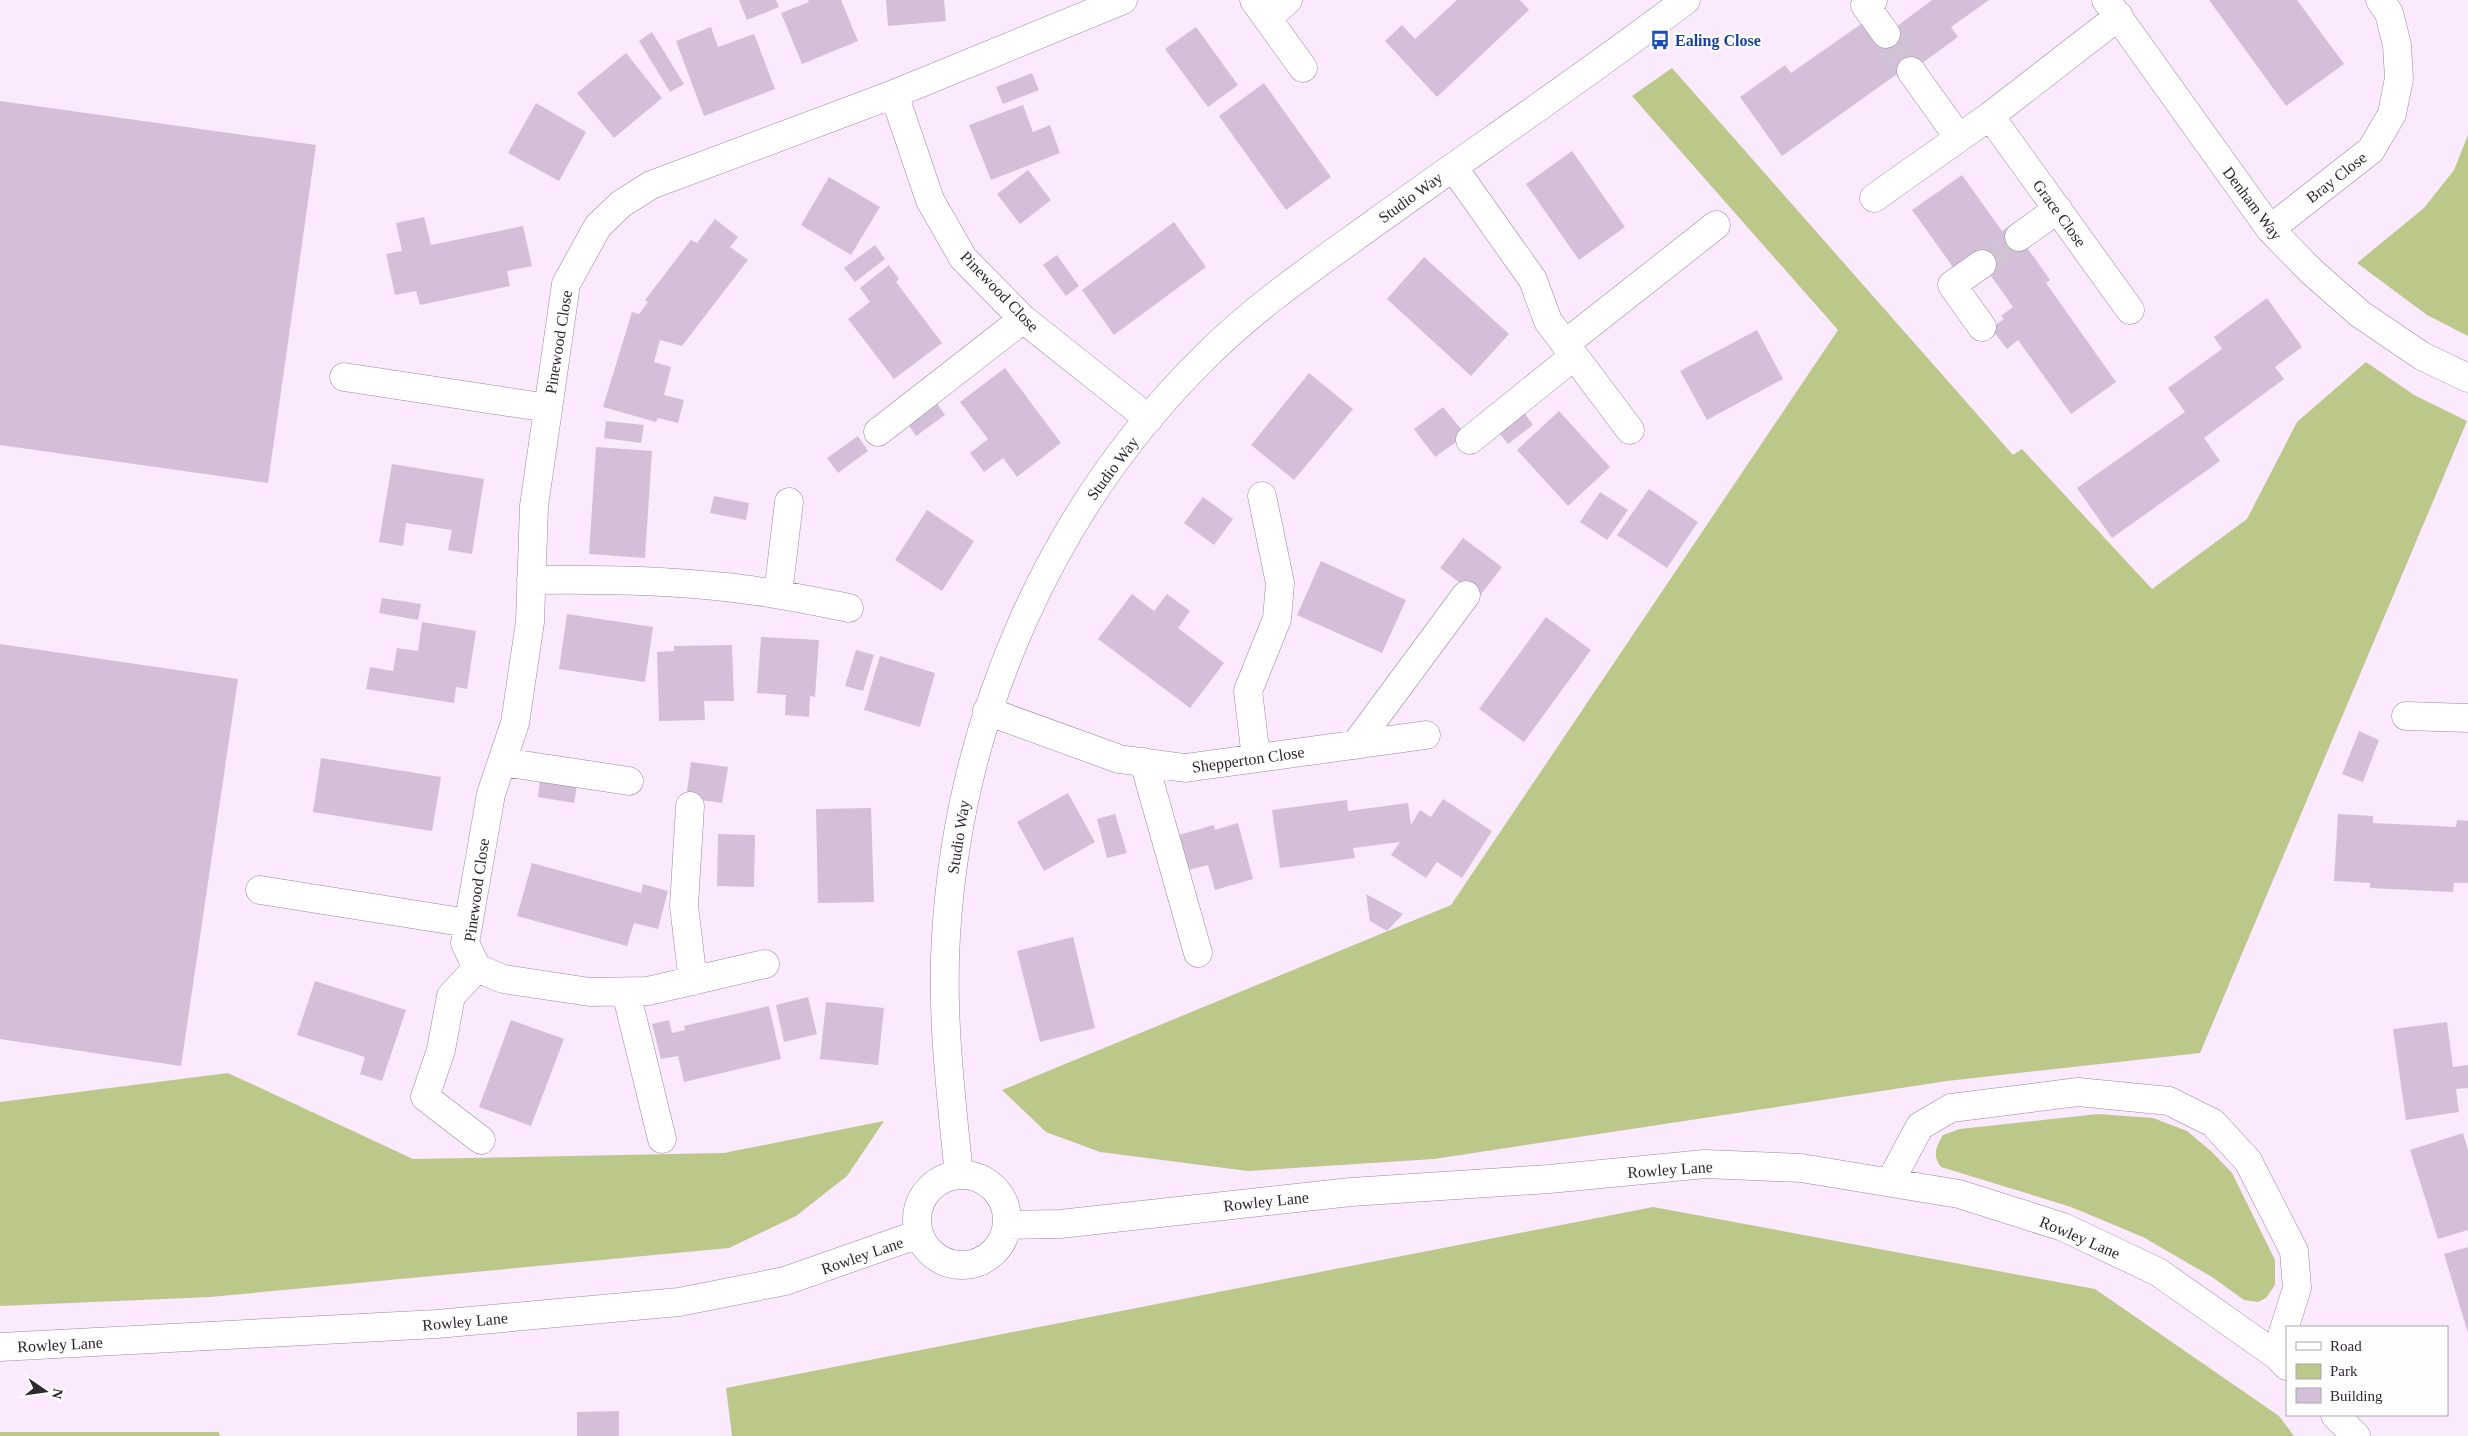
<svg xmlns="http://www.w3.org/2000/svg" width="2468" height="1436" viewBox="0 0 2468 1436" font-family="Georgia,serif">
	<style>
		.green { fill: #bbc889 }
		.building { fill: #d4bfd9 }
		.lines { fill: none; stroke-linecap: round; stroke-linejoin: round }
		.minor-tunnel { stroke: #d2c2d5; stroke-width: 28; stroke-dasharray: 28 14; stroke-linecap: butt }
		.minor-casing { stroke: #9b87a0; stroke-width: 29 }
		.minor { stroke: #fff; stroke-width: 28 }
		.labels { text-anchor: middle; stroke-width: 4.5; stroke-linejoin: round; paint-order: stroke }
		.transit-label { font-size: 16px; font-weight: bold; fill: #164399; stroke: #fdfdfd; text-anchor: start }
		.street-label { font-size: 16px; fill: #302831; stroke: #fdfdfd }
	</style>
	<rect width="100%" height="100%" fill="#fbe9fe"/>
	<!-- green -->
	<path class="green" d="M 1672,68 L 2013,455 L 2022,449 L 2152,589 L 2247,519 L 2297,422 L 2366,362 L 2414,395 L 2467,421 L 2200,1053 L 1947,1081 L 1434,1159 L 1248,1171 L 1100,1152 L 1046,1132 L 1002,1090 L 1451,905 L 1838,330 L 1632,96 Z
		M 2468,135 L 2468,336 L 2427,315 L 2357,263 L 2424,208 L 2454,170 Z
		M 228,1073 L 413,1159 L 724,1153 L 884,1121 L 847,1176 L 796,1216 L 729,1248 L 210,1297 L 0,1306 L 0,1102 Z
		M 2098,1114 L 2153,1118 L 2187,1131 L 2212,1152 L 2232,1173 L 2275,1260 L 2275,1285 L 2266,1298 L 2258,1302 L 2244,1300 L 2212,1277 L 2143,1237 L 2071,1207 L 1941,1167 C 1932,1156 1936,1147 1943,1135 L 1960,1129 Z
		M 1653,1207 L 2095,1289 L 2279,1416 L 2294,1436 L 732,1436 L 726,1388 Z
		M 0,1432 L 219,1432 L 220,1436 L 0,1436 Z"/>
	<!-- building -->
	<path class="building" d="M 739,0 L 776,0 L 779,7 L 747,20 Z
		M 808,0 L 841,0 L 858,41 L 802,64 L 781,13 L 809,2 Z
		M 886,0 L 944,0 L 946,21 L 888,26 Z
		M 1457,0 L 1520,0 L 1529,10 L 1437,97 L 1385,41 L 1402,25 L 1415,39 Z
		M 1932,0 L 1989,0 L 1951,27 L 1958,37 L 1903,77 L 1900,72 L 1782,156 L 1740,97 L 1785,65 L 1791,73 L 1864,22 L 1877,41 Z
		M 2209,0 L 2297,0 L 2344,64 L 2286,106 Z
		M 711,27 L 718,47 L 754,34 L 775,89 L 704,116 L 676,41 Z
		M 1196,27 L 1238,85 L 1208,107 L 1165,49 Z
		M 652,32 L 684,84 L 670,92 L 639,41 Z
		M 626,53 L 662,98 L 614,138 L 577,93 Z
		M 1032,73 L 1039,90 L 1003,104 L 996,87 Z
		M 1264,83 L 1331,177 L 1286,210 L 1219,116 Z
		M 0,101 L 316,145 L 268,483 L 0,445 Z
		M 536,103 L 586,132 L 559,181 L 508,153 Z
		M 1023,105 L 1033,132 L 1050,125 L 1060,153 L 991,180 L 969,125 Z
		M 1572,151 L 1625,227 L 1579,260 L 1526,184 Z
		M 1028,170 L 1051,200 L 1020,224 L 997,194 Z
		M 1962,175 L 2002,231 L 2011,225 L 2050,280 L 2046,283 L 2116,382 L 2071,414 L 2018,340 L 2007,349 L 1991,328 L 2004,319 L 2001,316 L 2013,307 L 1974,252 L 1953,267 L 1912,210 Z
		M 829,177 L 880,207 L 851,255 L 801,225 Z
		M 424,217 L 431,245 L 523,226 L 532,266 L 507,271 L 510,286 L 420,305 L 416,291 L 395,295 L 386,254 L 402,251 L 396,223 Z
		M 715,219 L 738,237 L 730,247 L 748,260 L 682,346 L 660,340 L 654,362 L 671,367 L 664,395 L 684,400 L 678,423 L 658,418 L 656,422 L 603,407 L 632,312 L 639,314 L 648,302 L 645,300 L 691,240 L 697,243 Z
		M 1174,222 L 1206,267 L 1114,335 L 1082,290 Z
		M 875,245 L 885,259 L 855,282 L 844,268 Z
		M 1057,255 L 1079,286 L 1066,296 L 1043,265 Z
		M 1424,257 L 1509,334 L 1471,376 L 1387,299 Z
		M 889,265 L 899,279 L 896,282 L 942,343 L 894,379 L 848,319 L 870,302 L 860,288 Z
		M 2267,298 L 2302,347 L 2275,367 L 2284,379 L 2204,438 L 2220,461 L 2112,538 L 2077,488 L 2185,412 L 2168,388 L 2222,349 L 2214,337 Z
		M 1757,330 L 1783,379 L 1707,420 L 1680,371 Z
		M 1005,368 L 1061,443 L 1017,477 L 1003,458 L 984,472 L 970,453 L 988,439 L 960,402 Z
		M 1309,373 L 1353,409 L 1294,480 L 1251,445 Z
		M 934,399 L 945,415 L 916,436 L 905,420 Z
		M 1443,407 L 1466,435 L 1435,457 L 1414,429 Z
		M 1523,411 L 1533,425 L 1508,444 L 1497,430 Z
		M 1559,411 L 1610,467 L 1568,506 L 1517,450 Z
		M 606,421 L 644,425 L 641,443 L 604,438 Z
		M 858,436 L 868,451 L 838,473 L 827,458 Z
		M 596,447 L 652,451 L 645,558 L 589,554 Z
		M 392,464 L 484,479 L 472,554 L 448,550 L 452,530 L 406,523 L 403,546 L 379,542 Z
		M 1649,489 L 1698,522 L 1667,568 L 1617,535 Z
		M 1600,492 L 1628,510 L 1607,540 L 1580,522 Z
		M 714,496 L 749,503 L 746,520 L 710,513 Z
		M 1203,497 L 1233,519 L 1214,545 L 1184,523 Z
		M 927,510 L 974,541 L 942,591 L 895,560 Z
		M 1463,538 L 1502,567 L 1479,597 L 1440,568 Z
		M 1321,561 L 1406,600 L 1382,653 L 1297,615 Z
		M 1132,594 L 1154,611 L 1167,594 L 1190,611 L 1178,628 L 1224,663 L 1190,708 L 1098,639 Z
		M 382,598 L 421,604 L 418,620 L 379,613 Z
		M 567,614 L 653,627 L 645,682 L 559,669 Z
		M 1546,617 L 1591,650 L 1524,742 L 1479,709 Z
		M 422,622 L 476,631 L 467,689 L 456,687 L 454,703 L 366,689 L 370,667 L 393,671 L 397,648 L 418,651 Z
		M 761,637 L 819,640 L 815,697 L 810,696 L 809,717 L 785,715 L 786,695 L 757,693 Z
		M 0,644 L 238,679 L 181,1066 L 0,1039 Z
		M 732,645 L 734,701 L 704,701 L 705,720 L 659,721 L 657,652 L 674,651 L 674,646 Z
		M 856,650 L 874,655 L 863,691 L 845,686 Z
		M 880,656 L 935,673 L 920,727 L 864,710 Z
		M 2359,731 L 2379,740 L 2363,782 L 2342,774 Z
		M 321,758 L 441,777 L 432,831 L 313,812 Z
		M 691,762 L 728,767 L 722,803 L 686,798 Z
		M 540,779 L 577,785 L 574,803 L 538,797 Z
		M 1068,793 L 1095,842 L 1044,871 L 1017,822 Z
		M 1443,799 L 1492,831 L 1462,878 L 1437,862 L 1426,878 L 1391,855 L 1400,842 L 1353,848 L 1355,858 L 1280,868 L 1272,810 L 1347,800 L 1348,811 L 1408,803 L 1411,825 L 1420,810 L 1431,817 Z
		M 871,808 L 874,902 L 818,903 L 816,809 Z
		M 1115,814 L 1127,853 L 1107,858 L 1097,819 Z
		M 2338,814 L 2373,816 L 2373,823 L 2456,827 L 2457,820 L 2468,821 L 2468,883 L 2454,883 L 2453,892 L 2370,888 L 2370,883 L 2334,881 Z
		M 1238,823 L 1253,879 L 1215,890 L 1208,865 L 1185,871 L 1175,836 L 1214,825 L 1215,830 Z
		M 718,834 L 755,835 L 754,887 L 717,886 Z
		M 532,863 L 641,893 L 643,884 L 668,891 L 658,929 L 634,923 L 627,946 L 517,916 Z
		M 1366,894 L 1403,914 L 1387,931 L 1370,921 Z
		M 1073,937 L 1095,1028 L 1040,1042 L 1017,951 Z
		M 315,981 L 406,1010 L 382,1081 L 360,1074 L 365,1057 L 297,1035 Z
		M 808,997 L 817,1034 L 784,1042 L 776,1005 Z
		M 826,1002 L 884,1008 L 878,1065 L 820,1059 Z
		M 769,1006 L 781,1059 L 684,1082 L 678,1056 L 661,1059 L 652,1024 L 669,1020 L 672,1033 L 685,1030 L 684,1026 Z
		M 511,1020 L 564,1039 L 531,1126 L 479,1107 Z
		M 2447,1022 L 2453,1067 L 2468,1065 L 2468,1088 L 2456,1089 L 2459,1112 L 2406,1120 L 2393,1029 Z
		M 2463,1133 L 2468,1150 L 2468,1230 L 2438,1239 L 2410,1150 Z
		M 2468,1247 L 2468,1333 L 2444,1254 Z
		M 619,1411 L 619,1436 L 577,1436 L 577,1412 Z"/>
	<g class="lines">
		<!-- minor-tunnel -->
		<path class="minor-tunnel" d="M 1886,34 L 1911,71
			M 1982,264 L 2019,237"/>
		<defs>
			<path id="minor" d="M 1254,0 L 1303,68
				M 1873,0 L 1865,5 L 1886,34
				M 2106,0 L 2270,229 L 2311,271 L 2360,314 L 2422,356 L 2468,378
				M 2119,16 L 1990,116 L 2130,310
				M 1267,18 L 1288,0
				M 1911,71 L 1959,138
				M 894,94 L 1123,0
				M 1453,167 L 1533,280 L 1548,321 L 1630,430
				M 1874,198 L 1990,116
				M 2270,229 L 2371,150 L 2392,114 L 2399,78 L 2397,45 L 2389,13 L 2380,0
				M 2019,237 L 2058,209
				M 1982,264 L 1952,285 L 1982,327
				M 1565,344 L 1716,225
				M 344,377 L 548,408
				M 878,432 L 1023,319
				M 1470,440 L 1574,356
				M 531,580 C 595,579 661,580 725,587 C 767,591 808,600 849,608
				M 778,594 L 789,502
				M 987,711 L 1119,759 L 1185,768 L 1426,735
				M 2406,716 L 2468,718
				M 1355,745 L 1466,595
				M 1256,758 L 1248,691 L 1277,619 L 1280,583 L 1262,496
				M 502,762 L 629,781
				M 1144,762 L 1198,953
				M 690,806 L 684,906 L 693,981
				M 260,890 L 468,923
				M 765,964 L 648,991 L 590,992 L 503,979 L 477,968 L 465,943 L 491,794 L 515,723 L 530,622 L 534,506 L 566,284 L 598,226 L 621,204 L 651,185 L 894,94 L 930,200 L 963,258 L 1023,319 L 1149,419
				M 477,968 L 451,996 L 441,1050 L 425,1097 L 481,1140
				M 626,992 L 662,1139
				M917 1220a45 45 0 1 1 90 0a45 45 0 1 1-90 0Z
				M 959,1175 C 951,1095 941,1016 946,936 C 959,719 1050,509 1206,356 C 1257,305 1318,264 1376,222 C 1479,148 1584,77 1686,0
				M 1890,1182 L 1920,1126 L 1951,1108 L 2078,1092 L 2169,1101 L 2213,1123 L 2248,1161 L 2294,1251 L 2297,1288 L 2276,1355
				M 1007,1225 L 1060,1224 L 1351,1192 L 1549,1179 L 1705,1164 L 1801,1168 L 1959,1194 L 2063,1227 L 2158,1272 L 2276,1355 L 2287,1366
				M 0,1347 L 437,1324 L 679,1302 L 785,1281 L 919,1234
				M 2335,1415 L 2356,1436"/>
		</defs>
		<!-- minor casing -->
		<use href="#minor" class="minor-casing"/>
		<!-- minor -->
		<use href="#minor" class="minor"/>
	</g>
	<!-- icons -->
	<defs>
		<symbol id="bus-bare" viewBox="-9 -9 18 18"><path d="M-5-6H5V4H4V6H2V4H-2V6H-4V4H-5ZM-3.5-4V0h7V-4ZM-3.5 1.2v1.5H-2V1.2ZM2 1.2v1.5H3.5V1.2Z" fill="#1a4fb4" stroke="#fdfdfd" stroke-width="2.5" paint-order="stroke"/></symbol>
	</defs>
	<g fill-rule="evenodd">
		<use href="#bus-bare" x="1646" y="26" width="28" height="28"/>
	</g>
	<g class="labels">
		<!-- transit labels -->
		<g class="transit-label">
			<text x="1675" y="46">Ealing Close</text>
		</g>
		<!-- street labels -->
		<g class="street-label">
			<text transform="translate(2336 177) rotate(-38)" y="6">Bray Close</text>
			<text transform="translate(1410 197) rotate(-36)" y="6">Studio Way</text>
			<text transform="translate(2253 203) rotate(53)" y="6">Denham Way</text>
			<text transform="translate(2060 213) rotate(54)" y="6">Grace Close</text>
			<text transform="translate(1000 291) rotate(46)" y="6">Pinewood Close</text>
			<text transform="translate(558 342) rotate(-81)" y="6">Pinewood Close</text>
			<text transform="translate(1112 468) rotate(-53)" y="6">Studio Way</text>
			<text transform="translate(1248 759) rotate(-8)" y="6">Shepperton Close</text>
			<text transform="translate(958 837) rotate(-81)" y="6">Studio Way</text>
			<text transform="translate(476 890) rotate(-82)" y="6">Pinewood Close</text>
			<text transform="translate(1670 1169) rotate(-4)" y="6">Rowley Lane</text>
			<text transform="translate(1266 1201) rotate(-6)" y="6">Rowley Lane</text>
			<text transform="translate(2080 1237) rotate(23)" y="6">Rowley Lane</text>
			<text transform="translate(862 1255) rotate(-19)" y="6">Rowley Lane</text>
			<text transform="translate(465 1321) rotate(-5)" y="6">Rowley Lane</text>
			<text transform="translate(60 1344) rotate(-3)" y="6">Rowley Lane</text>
		</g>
	</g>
	<!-- legend -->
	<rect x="2286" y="1326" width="162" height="90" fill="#fdfdfd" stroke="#aba8ab"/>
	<rect x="2296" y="1342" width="25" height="8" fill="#ffffff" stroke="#aba8ab"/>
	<text x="2330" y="1351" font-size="15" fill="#302831">Road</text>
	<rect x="2296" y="1364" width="25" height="15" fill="#bbc889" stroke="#aba8ab"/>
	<text x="2330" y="1376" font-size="15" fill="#302831">Park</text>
	<rect x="2296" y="1388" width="25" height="15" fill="#d4bfd9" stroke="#aba8ab"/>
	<text x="2330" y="1401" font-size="15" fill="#302831">Building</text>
	<!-- north arrow -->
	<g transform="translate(45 1391) rotate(103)" stroke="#fdfdfd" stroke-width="4" paint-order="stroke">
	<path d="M0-4L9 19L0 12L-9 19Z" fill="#302831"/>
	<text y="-8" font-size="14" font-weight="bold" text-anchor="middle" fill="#302831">N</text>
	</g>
</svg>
